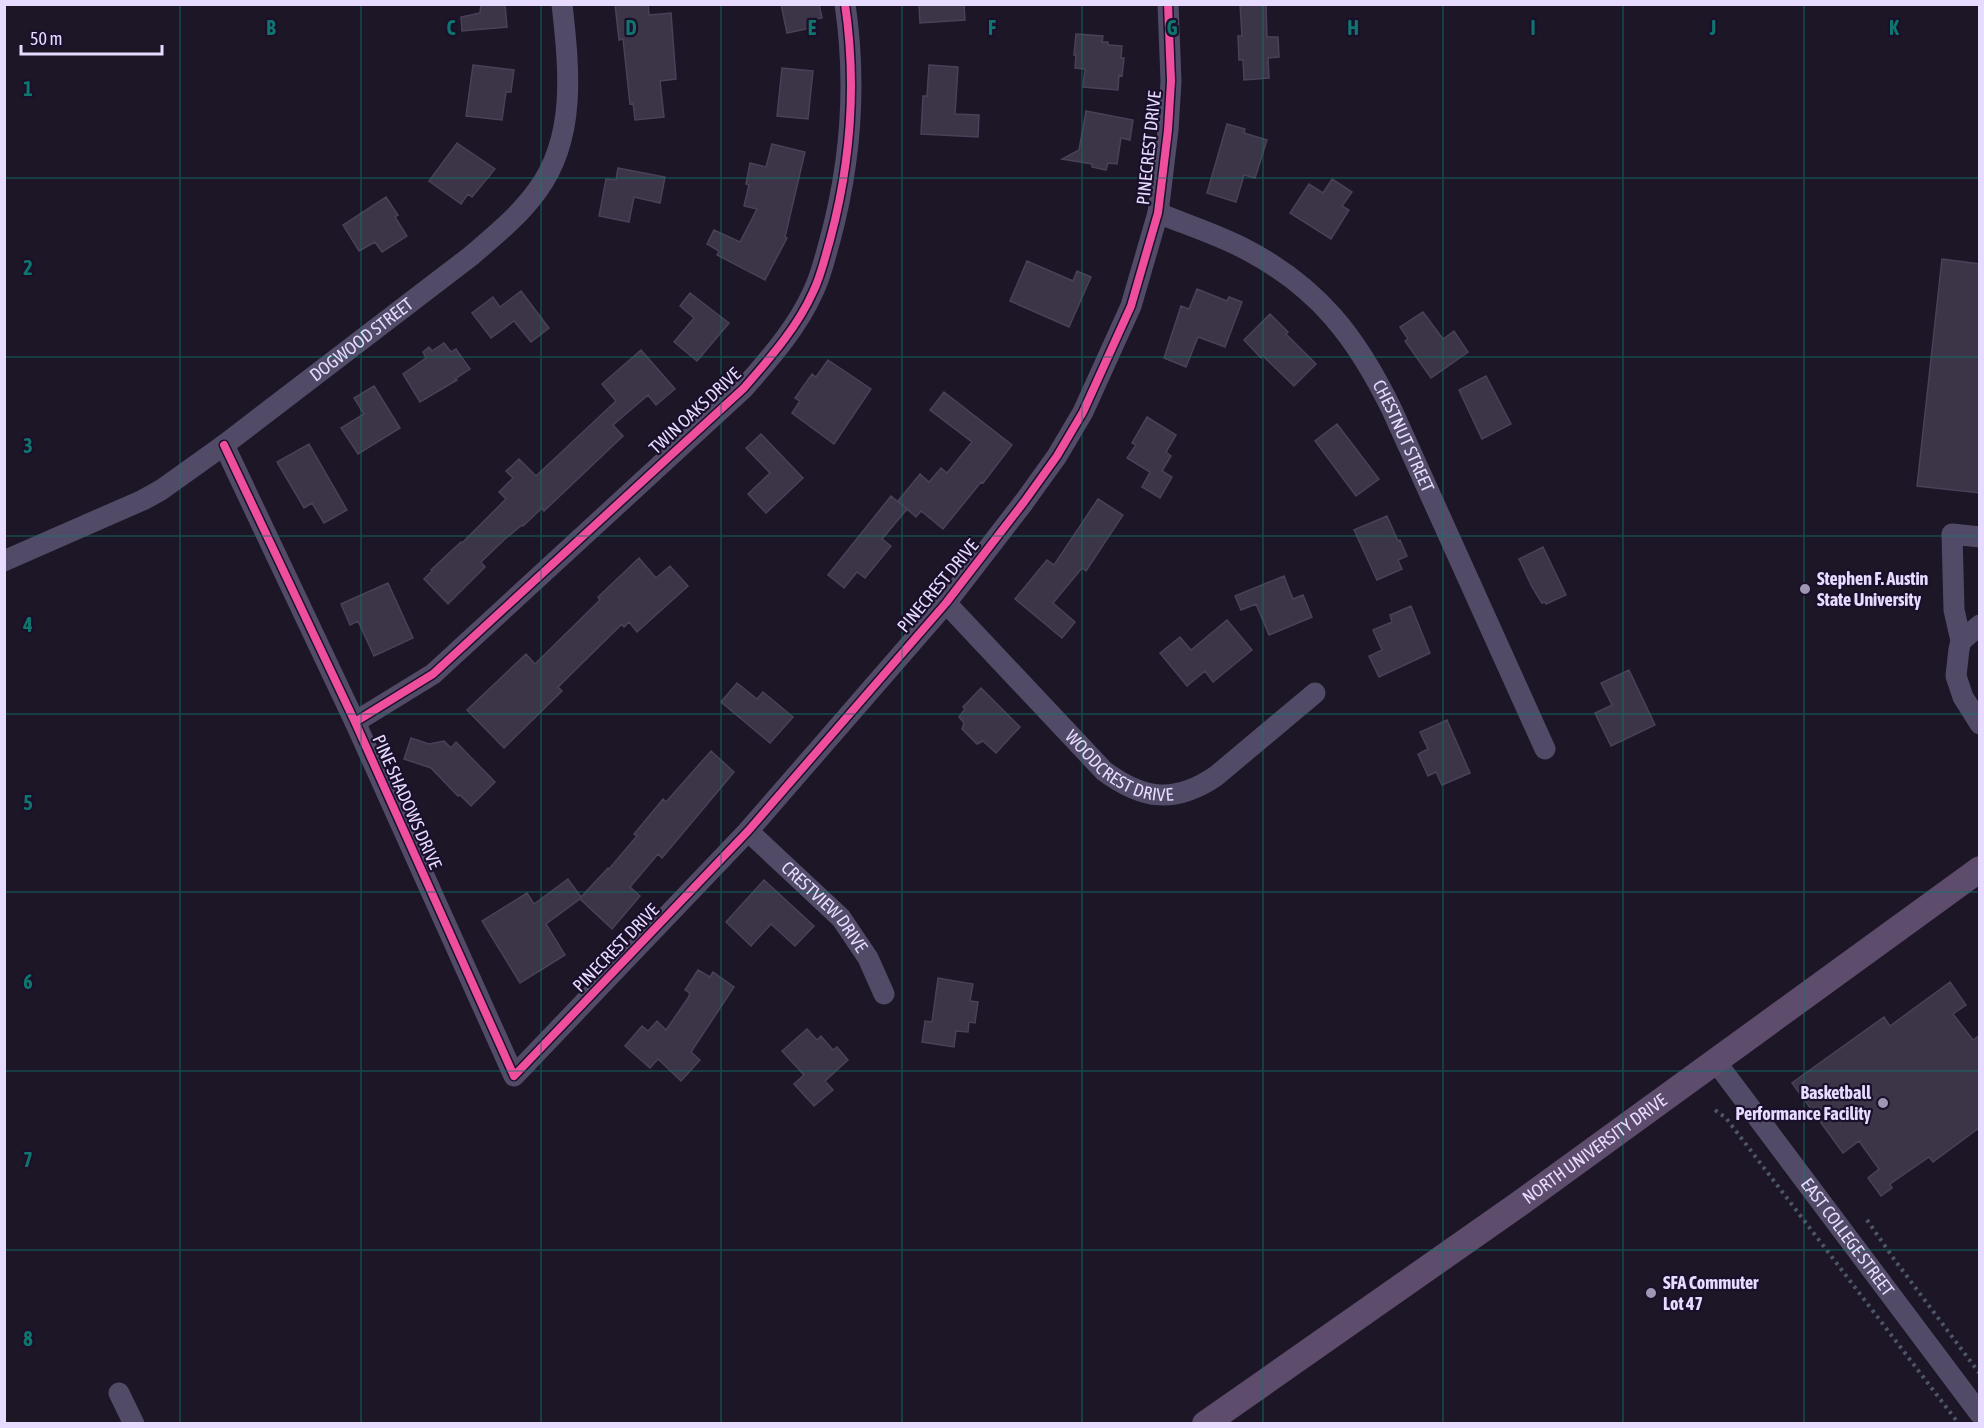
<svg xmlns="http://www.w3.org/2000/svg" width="1984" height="1428" viewBox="0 0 1984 1428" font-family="'Asap Condensed',sans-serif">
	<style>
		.building { fill: #3c3447; stroke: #4a4158; stroke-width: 1.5 }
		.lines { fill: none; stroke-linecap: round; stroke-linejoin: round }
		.path { stroke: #4d5668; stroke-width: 4; stroke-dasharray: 3 4.5; stroke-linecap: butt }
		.minor { stroke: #524b67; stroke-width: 21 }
		.major { stroke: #5d4c6b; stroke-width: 26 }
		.cycleway-casing { stroke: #1b102c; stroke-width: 11 }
		.cycleway { stroke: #ef4d9e; stroke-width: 8 }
		.grid { fill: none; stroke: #0f766e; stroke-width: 1.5; stroke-opacity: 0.55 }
		.poi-dot { fill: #a096b3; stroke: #1b102c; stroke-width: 2 }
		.labels { text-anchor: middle; stroke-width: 4.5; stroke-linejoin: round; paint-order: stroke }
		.street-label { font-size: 18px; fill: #e7dbff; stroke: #1b102c }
		.poi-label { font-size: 18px; font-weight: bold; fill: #e7dbff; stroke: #1b102c; text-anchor: start }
		.grid-label { font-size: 20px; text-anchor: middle; font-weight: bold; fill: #0f766e; stroke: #1b102c; stroke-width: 4.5; stroke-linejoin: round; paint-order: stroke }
	</style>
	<rect width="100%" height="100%" fill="#1c1626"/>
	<!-- building -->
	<path class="building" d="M 481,4 L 505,4 L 507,27 L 462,31 L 461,17 L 480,13 Z
		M 615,4 L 648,4 L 649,15 L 671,13 L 676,79 L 660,81 L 664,117 L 635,120 L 633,103 L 630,104 L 623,39 L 619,40 Z
		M 781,4 L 819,4 L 822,18 L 810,20 L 811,28 L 787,33 Z
		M 919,4 L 964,4 L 965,20 L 920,23 Z
		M 1240,4 L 1266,4 L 1267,37 L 1278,37 L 1279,57 L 1268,58 L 1269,78 L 1244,80 L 1243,60 L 1239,60 L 1238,36 L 1242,36 Z
		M 1076,34 L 1103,36 L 1102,42 L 1108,42 L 1108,45 L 1122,46 L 1121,58 L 1124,58 L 1122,76 L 1119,75 L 1118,90 L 1083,87 L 1085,69 L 1075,68 L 1076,55 L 1074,55 Z
		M 473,65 L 514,70 L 511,92 L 506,92 L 502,120 L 466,116 Z
		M 929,65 L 958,67 L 955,114 L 979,115 L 978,137 L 921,134 L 923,96 L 927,96 Z
		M 782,68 L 813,71 L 808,119 L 777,116 Z
		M 1086,111 L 1133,120 L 1130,140 L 1121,138 L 1117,164 L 1108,163 L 1106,170 L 1092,167 L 1092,164 L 1062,159 L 1079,150 Z
		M 1227,124 L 1245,129 L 1244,133 L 1267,140 L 1255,178 L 1244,175 L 1236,202 L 1207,193 Z
		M 457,143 L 495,169 L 472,197 L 468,194 L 461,204 L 429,181 Z
		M 772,144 L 805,152 L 785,237 L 787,238 L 765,280 L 717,255 L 719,251 L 707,244 L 714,230 L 740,242 L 757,209 L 744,206 L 749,185 L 746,184 L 750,163 L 766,167 Z
		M 618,168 L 665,177 L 660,203 L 634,197 L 629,222 L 599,216 L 606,179 L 616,180 Z
		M 1332,179 L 1352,192 L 1342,206 L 1349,210 L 1331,239 L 1290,213 L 1309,184 L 1323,193 Z
		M 386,197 L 398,215 L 395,217 L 407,236 L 382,252 L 375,242 L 359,251 L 343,225 Z
		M 1942,259 L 1980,264 L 1980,493 L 1917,486 Z
		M 1027,261 L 1073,281 L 1077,271 L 1091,277 L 1069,327 L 1010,301 Z
		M 1197,289 L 1227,301 L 1229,297 L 1242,302 L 1225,347 L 1198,337 L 1186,367 L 1164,358 L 1181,306 L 1189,309 Z
		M 521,291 L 549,328 L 531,342 L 514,321 L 491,338 L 472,313 L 493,297 L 500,307 Z
		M 690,293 L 729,323 L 697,361 L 674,342 L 694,318 L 680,306 Z
		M 1423,312 L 1443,339 L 1454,331 L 1468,352 L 1431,378 L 1405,341 L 1408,339 L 1400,327 Z
		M 1270,314 L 1288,332 L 1286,334 L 1316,364 L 1294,386 L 1263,356 L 1261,358 L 1244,340 Z
		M 444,343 L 451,352 L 456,349 L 470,369 L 455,379 L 457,380 L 420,402 L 403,374 L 426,358 L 423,352 L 429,347 L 432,351 Z
		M 641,350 L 675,389 L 656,405 L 648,395 L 613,425 L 623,436 L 544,511 L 542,508 L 523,526 L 522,525 L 505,539 L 481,562 L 485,567 L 448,604 L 424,579 L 432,571 L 431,570 L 461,542 L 462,543 L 506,499 L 499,492 L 513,478 L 506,471 L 519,459 L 536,476 L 616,401 L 602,384 Z
		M 828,360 L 871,389 L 834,444 L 792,413 L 800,401 L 795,398 L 812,374 L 816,377 Z
		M 1486,376 L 1511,424 L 1482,439 L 1459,390 Z
		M 374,386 L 400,428 L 358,454 L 341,428 L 364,414 L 354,398 Z
		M 944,392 L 1012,445 L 983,483 L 981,482 L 943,529 L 921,511 L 916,517 L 898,501 L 920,474 L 929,482 L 941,468 L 947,473 L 972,442 L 930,410 Z
		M 1147,417 L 1176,435 L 1166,452 L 1171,456 L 1162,471 L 1172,477 L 1160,498 L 1142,487 L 1150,472 L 1127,458 L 1136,445 L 1132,443 Z
		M 1337,424 L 1379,479 L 1356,496 L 1315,441 Z
		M 761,434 L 803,478 L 766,513 L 748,494 L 770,473 L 746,448 Z
		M 309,444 L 347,510 L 324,523 L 312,503 L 304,508 L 277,462 Z
		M 891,496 L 907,509 L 882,539 L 891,546 L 865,578 L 857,572 L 844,588 L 828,575 Z
		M 1098,499 L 1123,515 L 1086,571 L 1082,568 L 1053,603 L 1075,622 L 1062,638 L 1015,599 L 1047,560 L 1054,565 Z
		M 1387,516 L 1398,541 L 1400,540 L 1407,556 L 1398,560 L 1402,569 L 1377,580 L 1354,530 Z
		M 1543,547 L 1566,595 L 1546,604 L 1545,602 L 1542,603 L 1532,587 L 1519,559 Z
		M 639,558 L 656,578 L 670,566 L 688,586 L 637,632 L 629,622 L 624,627 L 622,624 L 558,687 L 562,691 L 504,748 L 467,710 L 526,654 L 535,664 L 600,600 L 598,597 Z
		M 1284,576 L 1293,599 L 1303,595 L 1312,617 L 1269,635 L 1256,604 L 1241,610 L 1235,596 Z
		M 388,583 L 413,638 L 374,656 L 358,621 L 350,625 L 341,604 Z
		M 1411,606 L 1430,653 L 1379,677 L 1369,656 L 1382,650 L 1373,630 L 1392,622 L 1390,615 Z
		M 1227,620 L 1252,650 L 1213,682 L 1205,671 L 1187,686 L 1160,653 L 1180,637 L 1191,650 Z
		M 1629,670 L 1655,725 L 1611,746 L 1595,713 L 1612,705 L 1601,683 Z
		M 737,683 L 757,699 L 763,692 L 793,717 L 770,743 L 721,702 Z
		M 981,688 L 1020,727 L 996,753 L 983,741 L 977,744 L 962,729 L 964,723 L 959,717 L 965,709 L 963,707 Z
		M 1447,720 L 1470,773 L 1442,785 L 1436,772 L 1428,776 L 1418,754 L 1428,749 L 1420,732 Z
		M 411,738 L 429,744 L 444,741 L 451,748 L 456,742 L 495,782 L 471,806 L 460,795 L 458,796 L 431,768 L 404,759 Z
		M 711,751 L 734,772 L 662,858 L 658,854 L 630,887 L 640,896 L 612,929 L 580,899 L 546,924 L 565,955 L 520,983 L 482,921 L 527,893 L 534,904 L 568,879 L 581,897 L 608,868 L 609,869 L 637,836 L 634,834 L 663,799 L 666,802 Z
		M 764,880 L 814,926 L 795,946 L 771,924 L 751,946 L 726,922 Z
		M 698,970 L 710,977 L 713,972 L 734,987 L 691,1052 L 700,1060 L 681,1081 L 658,1059 L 650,1068 L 625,1046 L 642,1026 L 648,1031 L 657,1021 L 666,1030 L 688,998 L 690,993 L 685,990 Z
		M 938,978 L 973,984 L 970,1001 L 978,1002 L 975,1023 L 969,1022 L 968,1032 L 956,1031 L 954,1047 L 922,1042 L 925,1021 L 932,1022 Z
		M 1950,982 L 1966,1005 L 1953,1014 L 1973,1040 L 1980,1035 L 1980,1127 L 1933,1162 L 1929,1157 L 1890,1184 L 1892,1188 L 1881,1196 L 1868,1178 L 1879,1169 L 1859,1141 L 1843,1153 L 1792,1083 L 1884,1017 L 1890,1026 Z
		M 807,1029 L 817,1040 L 821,1036 L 833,1050 L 837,1047 L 848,1060 L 825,1081 L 833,1090 L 814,1106 L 794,1084 L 804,1075 L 782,1051 Z"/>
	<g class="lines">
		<!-- path -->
		<path class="path" d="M 1715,1110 L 1726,1118 L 1959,1424
			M 1867,1220 L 1894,1259 L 1980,1374"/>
		<!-- minor -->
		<g class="minor">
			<path id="s1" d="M 1158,213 C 1187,225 1219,235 1247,250 C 1319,288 1357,338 1392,410 L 1545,749"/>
			<path d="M 224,445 L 355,722 L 514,1076 L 748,831 L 946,603 L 1024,502 L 1057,456 L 1083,412 L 1131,306 L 1158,213 L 1168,130 L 1171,81 L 1168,4"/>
			<path d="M 1980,537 L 1952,534 L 1954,610 L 1961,641 L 1959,649 L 1956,676 L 1963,697 L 1980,724"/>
			<path id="s2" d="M 4,561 L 143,500 L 161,490 L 224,445 L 471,256 C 494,236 519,216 537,191 C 577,137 569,68 562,4"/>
			<path id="s3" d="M 946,603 L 1104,771 C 1143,800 1175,804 1216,776 L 1315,693"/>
			<path d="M 1961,641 L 1980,625"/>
			<path d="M 355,722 L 433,674 L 744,388 C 769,359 797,328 813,292 C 821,276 825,257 830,240 C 851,162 857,85 845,4"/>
			<path id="s4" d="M 748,831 L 841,918 L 868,958 L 884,994"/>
			<path id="s5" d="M 1716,1062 L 1980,1414"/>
			<path d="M 119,1393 L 134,1424"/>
		</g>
		<!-- major -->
		<path class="major" id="s6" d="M 1205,1424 L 1519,1204 L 1980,869"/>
		<defs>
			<path id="cycleway" d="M 224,445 L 355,722 L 514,1076 L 748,831 L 946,603 L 1024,502 L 1057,456 L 1083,412 L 1131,306 L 1158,213 L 1168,130 L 1171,81 L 1168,4
				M 355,722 L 433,674 L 744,388 C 769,359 797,328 813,292 C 821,276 825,257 830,240 C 851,162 857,85 845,4"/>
		</defs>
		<!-- cycleway casing -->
		<use href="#cycleway" class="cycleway-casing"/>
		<!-- cycleway -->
		<use href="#cycleway" class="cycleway"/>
	</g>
	<!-- grid -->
	<path class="grid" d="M 180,4 L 180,1424M 361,4 L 361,1424M 541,4 L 541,1424M 721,4 L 721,1424M 902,4 L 902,1424M 1082,4 L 1082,1424M 1263,4 L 1263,1424M 1443,4 L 1443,1424M 1623,4 L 1623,1424M 1804,4 L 1804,1424M 4,178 L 1980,178M 4,357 L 1980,357M 4,536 L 1980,536M 4,714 L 1980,714M 4,892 L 1980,892M 4,1071 L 1980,1071M 4,1250 L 1980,1250"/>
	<!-- markers -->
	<g class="poi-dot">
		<circle cx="1805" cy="589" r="6"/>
		<circle cx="1883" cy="1103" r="6"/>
		<circle cx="1651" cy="1293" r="6"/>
	</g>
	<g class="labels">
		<!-- street labels -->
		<g class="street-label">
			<text transform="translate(1149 148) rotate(-84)" y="6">PINECREST DRIVE</text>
			<text dy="6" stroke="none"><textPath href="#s2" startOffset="423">DOGWOOD STREET</textPath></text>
			<text transform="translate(695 411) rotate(-43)" y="6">TWIN OAKS DRIVE</text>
			<text dy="6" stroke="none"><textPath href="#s1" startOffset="345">CHESTNUT STREET</textPath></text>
			<text transform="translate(938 586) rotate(-50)" y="6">PINECREST DRIVE</text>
			<text dy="6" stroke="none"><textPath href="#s3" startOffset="242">WOODCREST DRIVE</textPath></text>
			<text transform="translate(407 802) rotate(66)" y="6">PINE SHADOWS DRIVE</text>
			<text dy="6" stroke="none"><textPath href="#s4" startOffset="108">CRESTVIEW DRIVE</textPath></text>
			<text transform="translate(616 948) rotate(-46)" y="6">PINECREST DRIVE</text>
			<text dy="6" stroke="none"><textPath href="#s6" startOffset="477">NORTH UNIVERSITY DRIVE</textPath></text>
			<text dy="6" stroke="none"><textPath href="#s5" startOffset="219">EAST COLLEGE STREET</textPath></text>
		</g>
		<!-- poi labels -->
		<g class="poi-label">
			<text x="1817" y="585">Stephen F. Austin<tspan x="1817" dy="21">State University</tspan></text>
			<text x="1871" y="1099" text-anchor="end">Basketball<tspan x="1871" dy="21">Performance Facility</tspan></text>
			<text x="1663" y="1289">SFA Commuter<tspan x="1663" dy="21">Lot 47</tspan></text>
		</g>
	</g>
	<g class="grid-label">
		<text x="271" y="35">B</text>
		<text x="451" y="35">C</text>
		<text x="631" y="35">D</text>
		<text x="812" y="35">E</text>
		<text x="992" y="35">F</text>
		<text x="1172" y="35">G</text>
		<text x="1353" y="35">H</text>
		<text x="1533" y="35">I</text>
		<text x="1713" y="35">J</text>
		<text x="1894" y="35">K</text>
		<text x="28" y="96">1</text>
		<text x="28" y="275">2</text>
		<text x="28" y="453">3</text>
		<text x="28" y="632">4</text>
		<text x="28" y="810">5</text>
		<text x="28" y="989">6</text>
		<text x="28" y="1167">7</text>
		<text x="28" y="1346">8</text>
	</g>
	<!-- border -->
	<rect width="1984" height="1428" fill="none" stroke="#e7dbff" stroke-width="12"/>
	<!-- scale -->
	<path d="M21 45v9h141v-9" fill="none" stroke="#e7dbff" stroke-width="3"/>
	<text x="30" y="45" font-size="18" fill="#e7dbff" stroke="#1b102c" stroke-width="4.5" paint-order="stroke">50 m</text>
</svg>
